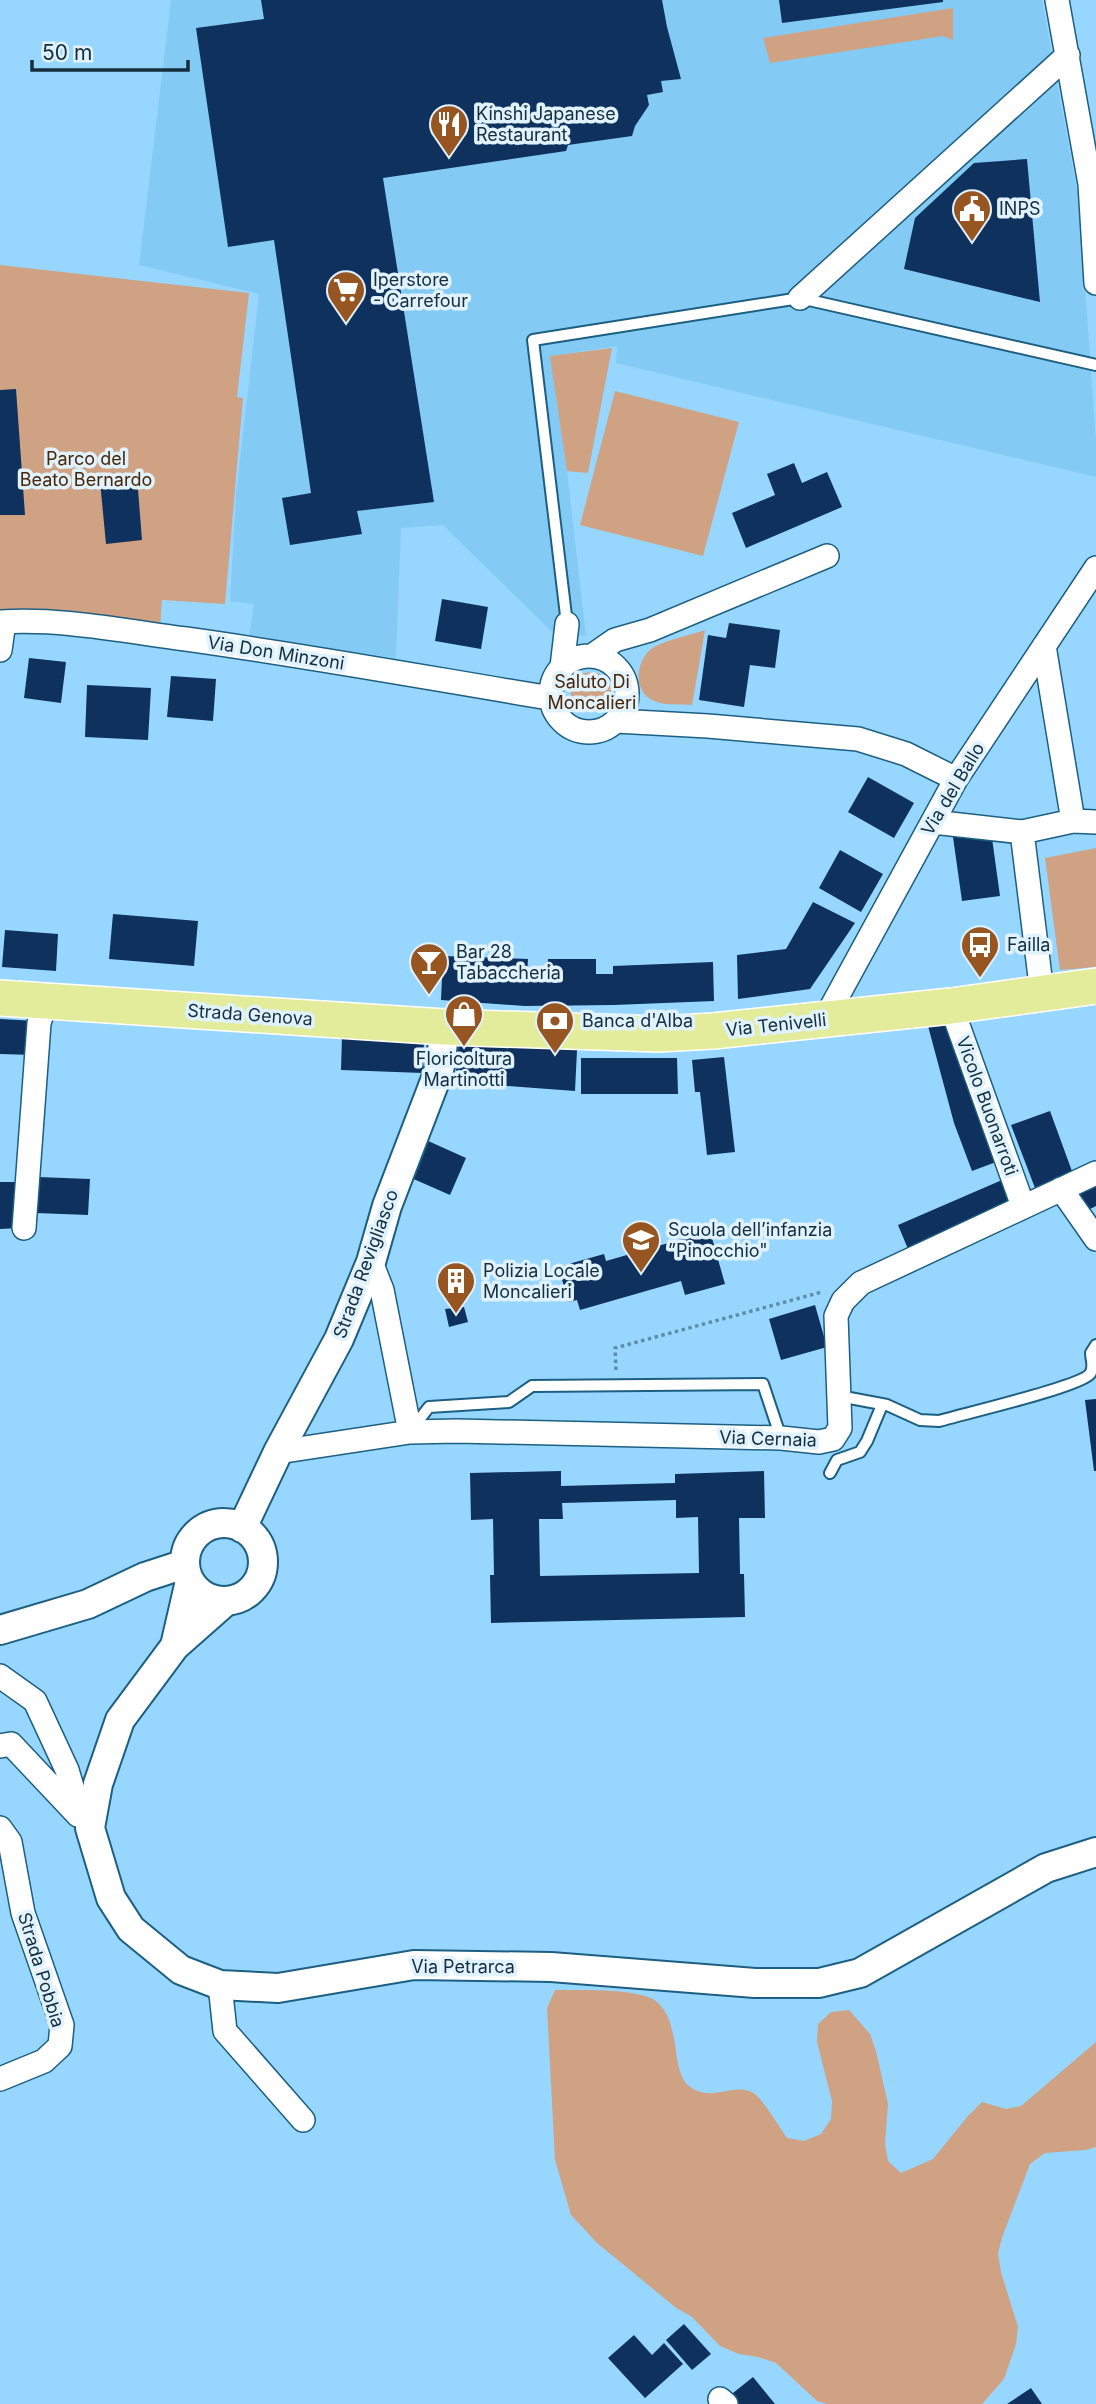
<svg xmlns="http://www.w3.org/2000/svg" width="1096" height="2404" viewBox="0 0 1096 2404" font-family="Inter,sans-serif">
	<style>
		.built { fill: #83cbf5 }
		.green { fill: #cfa283 }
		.building { fill: #0e315d; fill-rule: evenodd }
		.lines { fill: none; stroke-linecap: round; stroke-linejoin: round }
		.service-casing { stroke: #1d5f82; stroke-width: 14 }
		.minor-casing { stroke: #1d5f82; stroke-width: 26 }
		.tertiary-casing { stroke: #1d5f82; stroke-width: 32 }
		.primary-casing { stroke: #fff; stroke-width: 38 }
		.path { stroke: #5e8daa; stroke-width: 3.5; stroke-dasharray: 3.5 3.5; stroke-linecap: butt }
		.service { stroke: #fff; stroke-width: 10 }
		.minor { stroke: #fff; stroke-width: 23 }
		.tertiary { stroke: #fff; stroke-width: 28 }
		.primary { stroke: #e2ec9b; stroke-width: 35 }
		.labels { text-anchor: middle; stroke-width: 7; stroke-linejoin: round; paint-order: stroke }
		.poi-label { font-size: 18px; fill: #142e3d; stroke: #dff2fe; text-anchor: start }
		.park-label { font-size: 18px; fill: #4a2504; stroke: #dff2fe }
		.street-label { font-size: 18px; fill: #142e3d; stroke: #dff2fe }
	</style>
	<rect width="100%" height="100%" fill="#97d7ff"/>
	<!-- built -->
	<path class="built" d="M 171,0 L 1042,0 L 1079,201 L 1096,441 L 1096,477 L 616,363 L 617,346 L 551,356 L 567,471 L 586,636 L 552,632 L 443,525 L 401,528 L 396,658 L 249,637 L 254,604 L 230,601 L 236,495 L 259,294 L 139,265 Z"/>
	<!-- green -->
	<path class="green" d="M 953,8 L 953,40 L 943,36 L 770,63 L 763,38 Z
		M 0,265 L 249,293 L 237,397 L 243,398 L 225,604 L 162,600 L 160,627 L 41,609 L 0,612 Z
		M 612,348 L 588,473 L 567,471 L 550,356 Z
		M 615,391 L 739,422 L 703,556 L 580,525 Z
		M 705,630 L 692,705 C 680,704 665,706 654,701 C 632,692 635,659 654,647 C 667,640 690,635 705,630 Z
		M571 692a20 20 0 1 1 40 0a20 20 0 1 1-40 0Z
		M 1096,848 L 1096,967 L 1060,970 L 1045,858 Z
		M 555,1990 C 576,1990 641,1988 656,2001 C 669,2012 672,2028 675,2044 C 677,2057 678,2076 688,2085 C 711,2105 735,2080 755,2094 C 763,2100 780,2128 787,2138 L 804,2141 L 821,2134 L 831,2119 L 832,2101 L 817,2042 L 818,2024 L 831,2012 L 849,2010 L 870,2034 L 876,2051 L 888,2104 L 885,2143 L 888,2161 L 901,2173 L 933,2159 L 967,2117 L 982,2102 L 1006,2109 L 1021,2106 L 1096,2042 L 1096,2147 L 1086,2150 L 1045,2153 L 1030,2164 L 1003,2235 L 998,2253 L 1001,2272 L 1018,2327 L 1016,2344 L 1004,2379 L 982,2404 L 827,2404 L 817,2401 L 776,2363 L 758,2357 L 739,2354 L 720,2346 L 692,2317 L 675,2307 L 597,2243 L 571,2215 L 555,2160 L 547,2008 Z"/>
	<!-- building -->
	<path class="building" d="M 261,0 L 662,0 L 667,27 L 681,79 L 661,81 L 663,92 L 647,95 L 649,105 L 635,126 L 632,136 L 568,145 L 566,151 L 383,178 L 434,502 L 357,511 L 362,534 L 290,545 L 282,498 L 311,493 L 274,240 L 228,247 L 196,28 L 264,19 Z
		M 779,0 L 943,0 L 943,2 L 782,23 Z
		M 1027,159 L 1040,302 L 904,269 L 915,218 L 974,163 Z
		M 16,389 L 25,515 L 0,515 L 0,390 Z
		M 794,463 L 802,483 L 827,472 L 842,507 L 746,548 L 732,513 L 775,495 L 767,474 Z
		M 137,477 L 142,540 L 106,544 L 100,481 Z
		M 442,599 L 488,607 L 481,649 L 435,641 Z
		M 729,623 L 780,630 L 775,668 L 750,665 L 744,707 L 699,700 L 708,635 L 726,638 Z
		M 29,658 L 66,662 L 61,703 L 24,698 Z
		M 171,676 L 216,679 L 213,721 L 167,717 Z
		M 87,685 L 151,688 L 148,740 L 85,737 Z
		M 868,777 L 914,803 L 894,838 L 848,812 Z
		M 991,831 L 1000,896 L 962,901 L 953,837 Z
		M 840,850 L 883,874 L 861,912 L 819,888 Z
		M 813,902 L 855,923 L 810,989 L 738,999 L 737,955 L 786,949 Z
		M 113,914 L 198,921 L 194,966 L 109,959 Z
		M 5,930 L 58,934 L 56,971 L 2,967 Z
		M 443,956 L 528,959 L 527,976 L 547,975 L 548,959 L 596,959 L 596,974 L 613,974 L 613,966 L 713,962 L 714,1001 L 614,1005 L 525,1006 L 441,1000 Z
		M 0,1019 L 36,1021 L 34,1055 L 0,1054 Z
		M 948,1023 L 996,1162 L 972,1171 L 954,1123 L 928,1026 Z
		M 342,1036 L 424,1040 L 423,1073 L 341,1070 Z
		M 459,1040 L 577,1050 L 575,1091 L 455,1082 Z
		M 724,1057 L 735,1152 L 707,1155 L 700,1092 L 695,1092 L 692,1060 Z
		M 581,1058 L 677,1058 L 678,1094 L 581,1094 Z
		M 1050,1111 L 1073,1174 L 1035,1188 L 1011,1125 Z
		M 426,1140 L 466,1158 L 450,1195 L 409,1177 Z
		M 38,1177 L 90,1179 L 88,1215 L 36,1213 Z
		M 1096,1179 L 1096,1206 L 1086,1211 L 1075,1191 Z
		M 1002,1180 L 1012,1204 L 908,1249 L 898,1225 Z
		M 0,1182 L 18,1182 L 19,1228 L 0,1229 Z
		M 710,1231 L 725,1284 L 685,1295 L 681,1281 L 580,1310 L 577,1300 L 569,1302 L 558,1267 L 604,1254 L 606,1261 Z
		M 815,1305 L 827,1347 L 781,1360 L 769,1319 Z
		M 464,1307 L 468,1322 L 449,1327 L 445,1309 Z
		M 1096,1399 L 1096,1471 L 1094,1471 L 1085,1400 Z
		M 561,1471 L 561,1486 L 675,1483 L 675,1474 L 764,1471 L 765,1518 L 739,1518 L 740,1574 L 744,1574 L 745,1617 L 491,1623 L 490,1575 L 494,1575 L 493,1519 L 471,1520 L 470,1473 ZM 676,1500 L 676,1518 L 698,1517 L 699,1573 L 540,1576 L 539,1519 L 563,1519 L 562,1503 Z
		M 684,2324 L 711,2354 L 692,2370 L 666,2340 Z
		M 634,2335 L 652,2355 L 664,2343 L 683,2364 L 645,2398 L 608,2358 Z
		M 753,2377 L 775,2404 L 733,2404 L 728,2397 Z
		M 1031,2388 L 1042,2404 L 1007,2404 Z"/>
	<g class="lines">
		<defs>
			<path id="service" d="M 567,624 L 533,340 L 800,298 L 1096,365
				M 839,1396 L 887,1405 L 920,1420 L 939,1421 C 963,1414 1079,1387 1090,1374 C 1095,1367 1091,1360 1091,1353 L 1096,1345
				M 412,1429 L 429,1407 L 509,1402 L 532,1386 L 763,1384 L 781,1438
				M 830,1473 L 837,1460 L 860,1452 L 867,1441 L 882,1405"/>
			<path id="minor" d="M 1057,0 L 1090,184 L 1096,283
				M 800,298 L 1068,55
				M 0,622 C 62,618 124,631 186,639 C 308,656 429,678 550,698
				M 1044,646 L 1073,821
				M 0,650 L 4,622
				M551 694a38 38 0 1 1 76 0a38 38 0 1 1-76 0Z
				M 592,656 L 615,640 L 650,630 L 827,556
				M 562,667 L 567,624
				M 616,721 L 708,726 L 858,739 L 906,754 L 956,779
				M 933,822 L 1022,832
				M 1042,993 L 1022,832 L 1073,821 L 1096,822
				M 951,1006 L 1023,1206
				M 825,1019 L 956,779 L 1096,568
				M 1061,1189 L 1096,1239
				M 24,1228 L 39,1023 L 46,1001
				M 371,1262 L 382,1290 L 410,1432
				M 278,1452 L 410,1432 L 457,1431 L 781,1438 L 819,1442 L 833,1439 L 840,1428 L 836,1316 L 843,1301 L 861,1283 L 1096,1173
				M 0,1676 L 35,1701 L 67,1770 L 73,1790 L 73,1809
				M 0,1746 L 11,1744 L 78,1815
				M 0,1828 L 10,1842 L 23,1913 L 62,2025 L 60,2046 L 44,2061 L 0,2079
				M 220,1985 L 225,2031 L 303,2120
				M 720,2399 L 726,2404"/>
			<path id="tertiary" d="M185 1562a39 39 0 1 1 78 0a39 39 0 1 1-78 0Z
				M 242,1528 L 278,1452 L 339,1339 L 371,1262 L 387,1206 L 435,1081 L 440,1066 L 445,1027
				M 226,1601 L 175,1646 L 120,1720 L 98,1784 L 90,1828 L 111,1898 L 131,1929 L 181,1970 L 220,1985 L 278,1988 L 414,1965 L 551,1967 L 755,1983 L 819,1983 L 860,1973 L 1046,1868 L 1096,1852
				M 0,1630 L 88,1604 L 145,1577 L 185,1564
				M 175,1646 L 190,1581"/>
			<path id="primary" d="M 0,998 L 445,1027 L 658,1034 L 713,1031 L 951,1006 L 1096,986"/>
		</defs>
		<!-- service casing -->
		<use href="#service" class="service-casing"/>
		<!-- minor casing -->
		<use href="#minor" class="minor-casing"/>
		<!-- tertiary casing -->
		<use href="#tertiary" class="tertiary-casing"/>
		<!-- primary casing -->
		<use href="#primary" class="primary-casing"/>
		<!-- path -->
		<path class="path" d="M 616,1370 L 615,1348 L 822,1292"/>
		<!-- service -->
		<use href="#service" class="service"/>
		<!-- minor -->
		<use href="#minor" class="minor"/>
		<!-- tertiary -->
		<use href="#tertiary" class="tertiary"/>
		<!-- primary -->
		<use href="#primary" class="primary"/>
	</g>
	<!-- icons -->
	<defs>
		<symbol id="restaurant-pin" viewBox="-11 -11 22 30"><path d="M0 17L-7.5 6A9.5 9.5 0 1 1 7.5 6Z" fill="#975621" stroke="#dff2fe"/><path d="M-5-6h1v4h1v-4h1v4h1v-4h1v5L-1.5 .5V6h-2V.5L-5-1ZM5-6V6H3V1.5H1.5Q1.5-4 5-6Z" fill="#fff"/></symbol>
		<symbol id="civic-pin" viewBox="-11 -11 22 30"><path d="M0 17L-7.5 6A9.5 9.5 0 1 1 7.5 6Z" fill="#975621" stroke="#dff2fe"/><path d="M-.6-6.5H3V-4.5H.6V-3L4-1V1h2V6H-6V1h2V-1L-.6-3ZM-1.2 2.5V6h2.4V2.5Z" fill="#fff"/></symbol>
		<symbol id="supermarket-pin" viewBox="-11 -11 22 30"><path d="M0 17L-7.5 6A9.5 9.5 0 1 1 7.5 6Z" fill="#975621" stroke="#dff2fe"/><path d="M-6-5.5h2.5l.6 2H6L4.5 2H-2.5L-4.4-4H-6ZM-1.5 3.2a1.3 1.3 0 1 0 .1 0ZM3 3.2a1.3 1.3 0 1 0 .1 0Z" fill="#fff"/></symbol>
		<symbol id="bus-pin" viewBox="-11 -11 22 30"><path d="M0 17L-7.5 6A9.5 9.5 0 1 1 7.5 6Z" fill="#975621" stroke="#dff2fe"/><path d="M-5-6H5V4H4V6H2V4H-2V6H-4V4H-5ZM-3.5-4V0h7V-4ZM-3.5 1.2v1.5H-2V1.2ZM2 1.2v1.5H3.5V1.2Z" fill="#fff"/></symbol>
		<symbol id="bar-pin" viewBox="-11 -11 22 30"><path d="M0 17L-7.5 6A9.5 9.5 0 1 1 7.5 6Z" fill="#975621" stroke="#dff2fe"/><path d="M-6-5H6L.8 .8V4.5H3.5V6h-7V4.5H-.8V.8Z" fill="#fff"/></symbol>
		<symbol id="shop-pin" viewBox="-11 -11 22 30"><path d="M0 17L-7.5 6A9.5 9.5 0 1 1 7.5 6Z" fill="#975621" stroke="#dff2fe"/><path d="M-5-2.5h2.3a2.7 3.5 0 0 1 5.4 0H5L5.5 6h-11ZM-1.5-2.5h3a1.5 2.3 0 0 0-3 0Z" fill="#fff"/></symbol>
		<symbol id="bank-pin" viewBox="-11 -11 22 30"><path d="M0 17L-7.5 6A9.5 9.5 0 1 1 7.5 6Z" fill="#975621" stroke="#dff2fe"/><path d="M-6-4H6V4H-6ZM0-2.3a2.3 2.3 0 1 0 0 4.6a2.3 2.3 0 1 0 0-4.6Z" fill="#fff"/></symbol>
		<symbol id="school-pin" viewBox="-11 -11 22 30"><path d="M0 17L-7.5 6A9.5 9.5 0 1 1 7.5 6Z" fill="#975621" stroke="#dff2fe"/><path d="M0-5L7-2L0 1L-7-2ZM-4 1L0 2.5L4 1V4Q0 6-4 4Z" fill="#fff"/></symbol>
		<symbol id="building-pin" viewBox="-11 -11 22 30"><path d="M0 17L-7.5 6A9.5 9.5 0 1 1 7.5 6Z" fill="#975621" stroke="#dff2fe"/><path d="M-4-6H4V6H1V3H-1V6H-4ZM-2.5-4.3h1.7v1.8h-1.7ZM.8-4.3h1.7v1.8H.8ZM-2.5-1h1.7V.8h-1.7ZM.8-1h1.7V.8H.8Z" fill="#fff"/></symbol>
	</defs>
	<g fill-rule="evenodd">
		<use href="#restaurant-pin" x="427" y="102" width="44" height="60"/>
		<use href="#civic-pin" x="950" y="187" width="44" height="60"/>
		<use href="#supermarket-pin" x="324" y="268" width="44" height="60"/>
		<use href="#bus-pin" x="958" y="923" width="44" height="60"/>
		<use href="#bar-pin" x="407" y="940" width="44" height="60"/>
		<use href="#shop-pin" x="442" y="992" width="44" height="60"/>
		<use href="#bank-pin" x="533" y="999" width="44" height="60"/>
		<use href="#school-pin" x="619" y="1218" width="44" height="60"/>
		<use href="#building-pin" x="434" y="1259" width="44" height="60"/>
	</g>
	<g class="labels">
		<!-- poi labels -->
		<g class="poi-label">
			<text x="476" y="120">Kinshi Japanese<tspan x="476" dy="21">Restaurant</tspan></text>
			<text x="999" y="215">INPS</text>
			<text x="373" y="286">Iperstore<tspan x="373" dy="21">- Carrefour</tspan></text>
			<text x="1007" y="951">Failla</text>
			<text x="456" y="958">Bar 28<tspan x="456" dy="21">Tabaccheria</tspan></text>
			<text x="582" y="1027">Banca d'Alba</text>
			<text x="464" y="1065" text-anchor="middle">Floricoltura<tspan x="464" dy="21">Martinotti</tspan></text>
			<text x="668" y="1236">Scuola dell’infanzia<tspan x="668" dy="21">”Pinocchio"</tspan></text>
			<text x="483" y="1277">Polizia Locale<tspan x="483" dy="21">Moncalieri</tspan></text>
		</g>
		<!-- park labels -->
		<g class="park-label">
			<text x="86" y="465">Parco del<tspan x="86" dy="21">Beato Bernardo</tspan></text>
			<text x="592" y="688">Saluto Di<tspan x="592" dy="21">Moncalieri</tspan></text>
		</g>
		<!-- street labels -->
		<g class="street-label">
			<text transform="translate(276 653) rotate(9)" y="6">Via Don Minzoni</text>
			<text transform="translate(953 789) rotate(-59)" y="6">Via del Ballo</text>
			<text transform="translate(250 1015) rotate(4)" y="6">Strada Genova</text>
			<text transform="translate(776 1025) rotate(-6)" y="6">Via Tenivelli</text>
			<text transform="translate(987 1106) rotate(70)" y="6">Vicolo Buonarroti</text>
			<text transform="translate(366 1264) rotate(-70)" y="6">Strada Revigliasco</text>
			<text transform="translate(768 1439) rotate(2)" y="6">Via Cernaia</text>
			<text x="463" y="1973">Via Petrarca</text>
			<text transform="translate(41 1970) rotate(73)" y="6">Strada Pobbia</text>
		</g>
	</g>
	<!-- scale -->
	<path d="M32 60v10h156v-10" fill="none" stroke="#142e3d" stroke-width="3.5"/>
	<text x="42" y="60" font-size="21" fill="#142e3d" stroke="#dff2fe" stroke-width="5" paint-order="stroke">50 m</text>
</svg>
